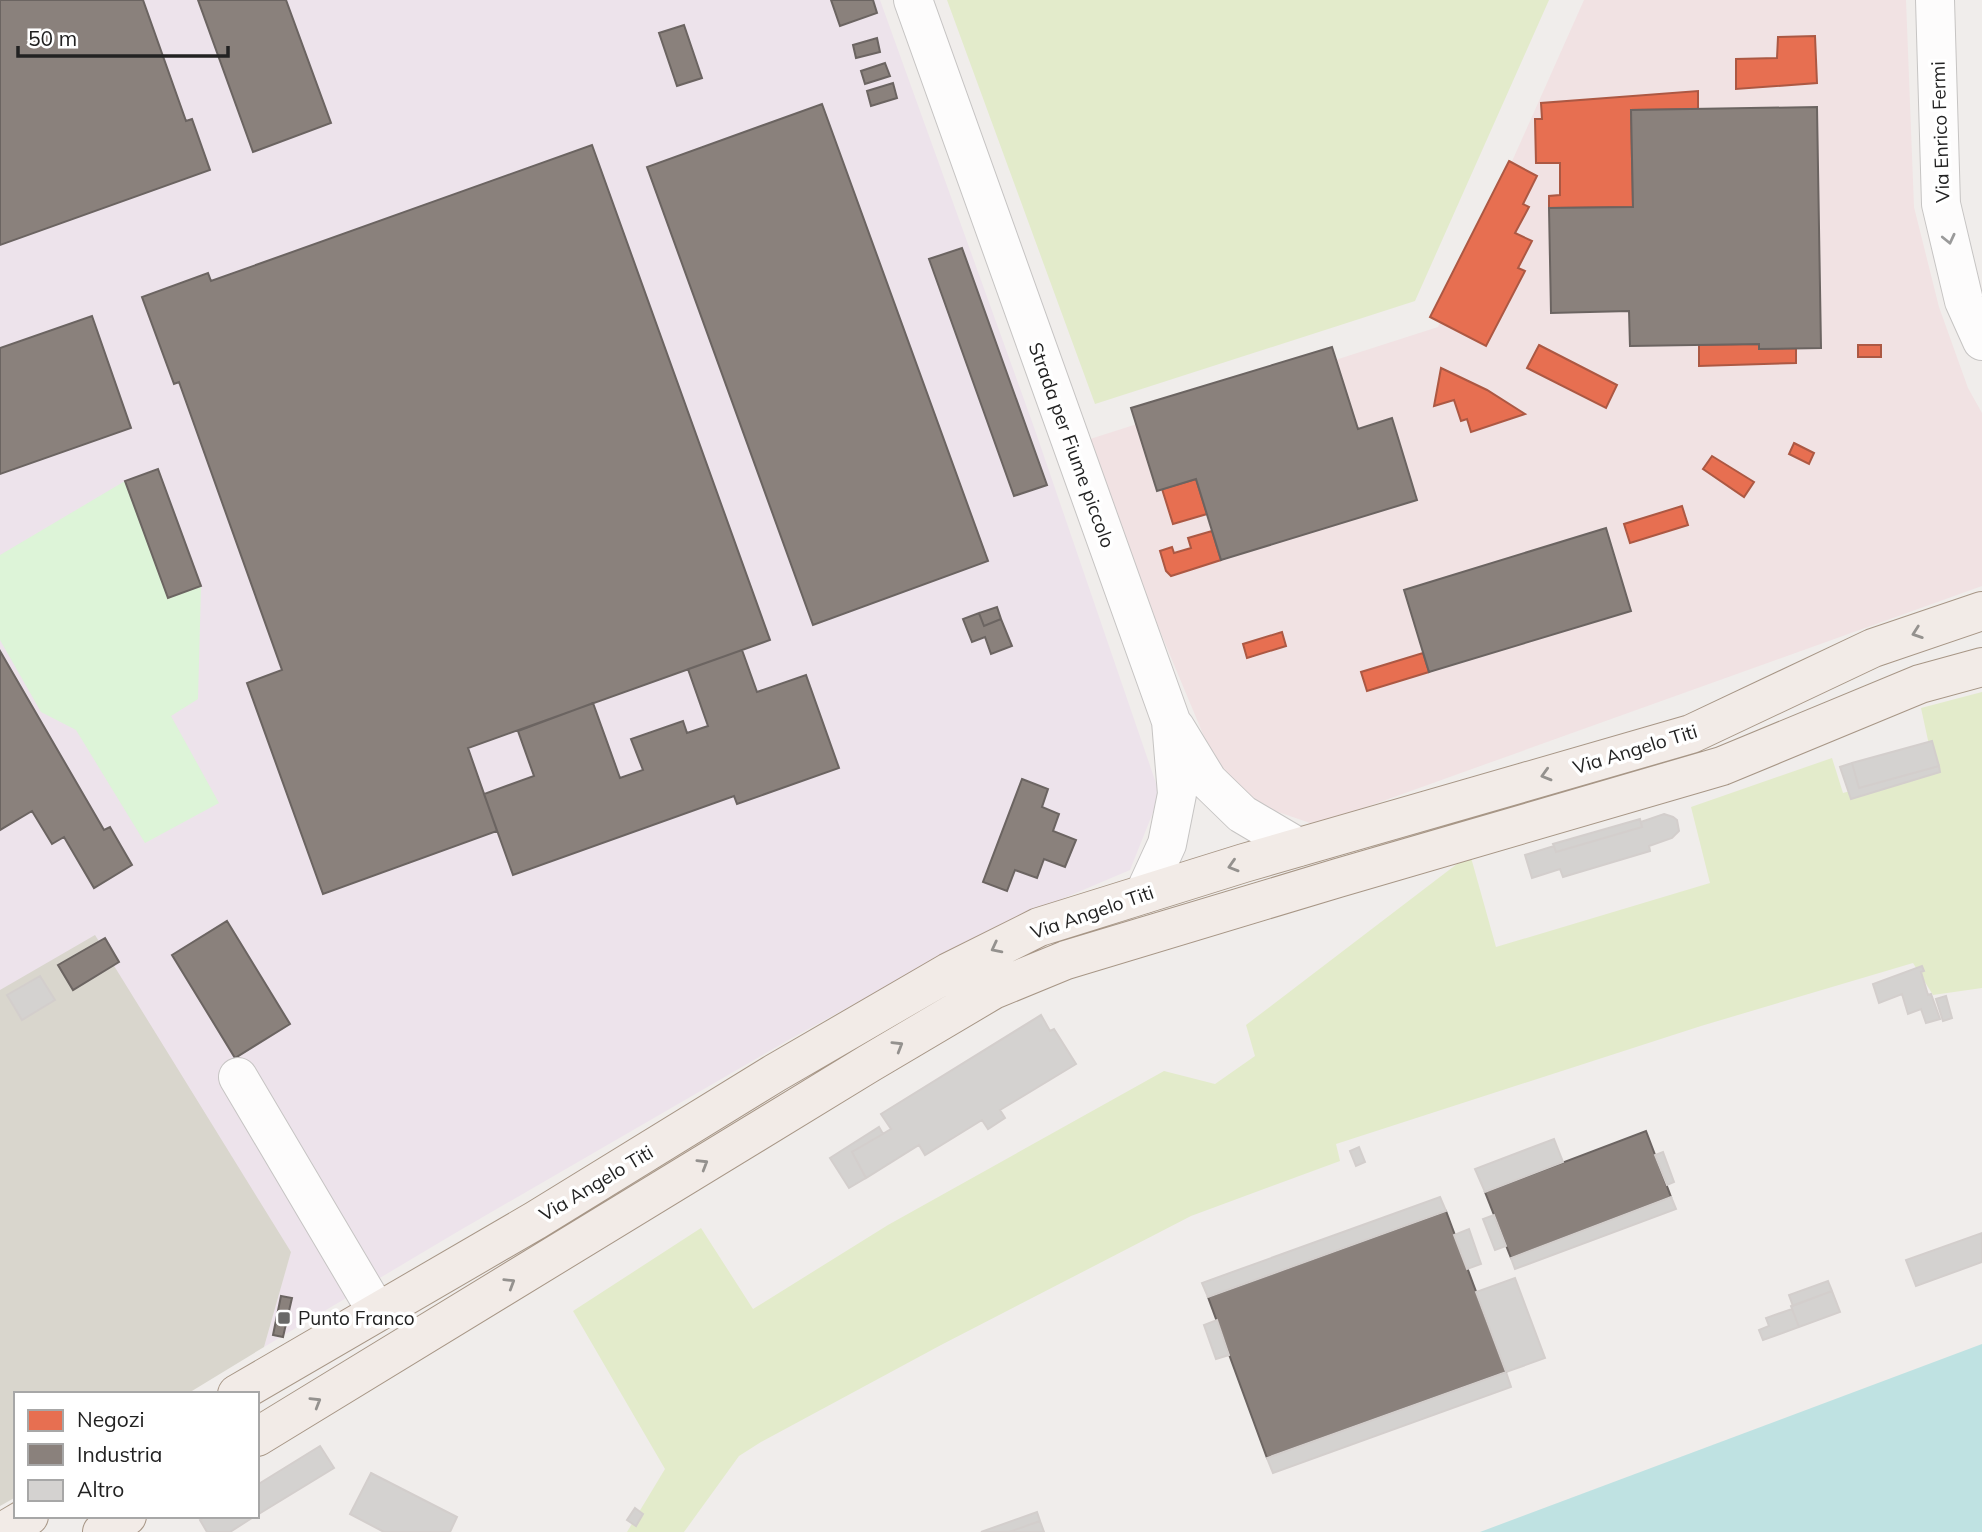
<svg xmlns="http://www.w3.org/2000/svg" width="1982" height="1532" viewBox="0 0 1982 1532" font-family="Mulish,sans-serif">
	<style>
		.commercial { fill: #f1e2e3 }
		.industrial { fill: #ede3eb }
		.construction { fill: #d9d6cd }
		.grass { fill: #e3ebcb }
		.park { fill: #ddf4d8 }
		.water { fill: #bfe2e2 }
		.shops { fill: #e76f51; stroke: #ac5843; stroke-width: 2 }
		.industry { fill: #8a817c; stroke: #6b6461; stroke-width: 2 }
		.building { fill: #d4d2d0; stroke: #d3cecc; stroke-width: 2 }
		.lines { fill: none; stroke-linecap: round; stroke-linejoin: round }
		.minor-casing { stroke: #c6c4c3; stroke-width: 40 }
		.major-casing { stroke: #a79686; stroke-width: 40 }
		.minor { stroke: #fdfcfc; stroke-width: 38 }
		.major { stroke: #f2ebe7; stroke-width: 38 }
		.oneway { stroke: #9a9a9a }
		.oneway2 { stroke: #94918e }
		.poi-dot { fill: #6a6968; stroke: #fff; stroke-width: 2.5 }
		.labels { text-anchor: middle; stroke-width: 7; stroke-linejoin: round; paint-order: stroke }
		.street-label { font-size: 19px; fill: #222; stroke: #fff }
		.poi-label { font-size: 19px; fill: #222; stroke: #fff; text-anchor: start }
	</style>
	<rect width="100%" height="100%" fill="#f0edeb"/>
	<!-- commercial -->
	<path class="commercial" d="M 1584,0 L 1906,0 L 1914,207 L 1939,307 L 1968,388 L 1982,413 L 1982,586 L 1316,825 L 1255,804 L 1218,770 L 1081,442 L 1438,327 Z"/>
	<!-- industrial -->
	<path class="industrial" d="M 0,0 L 880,0 L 1035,430 L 1160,795 L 1130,870 L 989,930 L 792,1038 L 457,1232 L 264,1347 L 291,1251 L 0,990 Z"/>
	<!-- construction -->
	<path class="construction" d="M 95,935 L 291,1252 L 264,1347 L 187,1394 L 16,1394 L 16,1497 L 0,1506 L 0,990 Z"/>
	<!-- grass -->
	<path class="grass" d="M 947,0 L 1549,0 L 1415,301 L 1095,404 Z
		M 1982,692 L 1982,988 L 1933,995 L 1913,963 L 1701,1026 L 1336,1144 L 1340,1161 L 1191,1216 L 941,1345 L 761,1442 L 739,1456 L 684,1532 L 627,1532 L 665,1469 L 573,1311 L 701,1228 L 753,1309 L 888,1225 L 1164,1071 L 1215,1084 L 1255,1056 L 1246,1025 L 1470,854 L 1496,947 L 1710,883 L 1691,807 L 1832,758 L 1843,793 L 1934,768 L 1921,708 Z"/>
	<!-- park -->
	<path class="park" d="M 125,481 L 168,597 L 201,586 L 198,699 L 171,716 L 219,803 L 145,843 L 76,730 L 41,712 L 0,640 L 0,555 Z"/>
	<!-- water -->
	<path class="water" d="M 1982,1344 L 1982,1532 L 1480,1532 Z"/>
	<!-- shops -->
	<path class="shops" d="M 1815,36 L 1817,83 L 1736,89 L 1736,59 L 1777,58 L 1778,37 Z
		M 1698,91 L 1698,109 L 1631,110 L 1633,207 L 1549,208 L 1549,196 L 1560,195 L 1560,163 L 1536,163 L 1535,119 L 1542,119 L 1541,103 Z
		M 1509,161 L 1537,176 L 1523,204 L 1529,207 L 1515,233 L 1532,241 L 1518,268 L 1525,271 L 1486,346 L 1430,317 Z
		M 1759,344 L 1759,349 L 1796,348 L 1796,363 L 1699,366 L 1699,345 Z
		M 1539,345 L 1617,385 L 1606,408 L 1527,368 Z
		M 1858,345 L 1881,345 L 1881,357 L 1858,357 Z
		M 1441,368 L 1487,390 L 1525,414 L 1471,432 L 1467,419 L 1461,421 L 1454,400 L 1434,406 Z
		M 1794,443 L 1814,453 L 1809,464 L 1789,454 Z
		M 1712,456 L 1754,482 L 1744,497 L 1703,469 Z
		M 1196,479 L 1207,514 L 1173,524 L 1162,489 Z
		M 1682,506 L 1688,525 L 1630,543 L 1624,524 Z
		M 1212,531 L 1221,560 L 1171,576 L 1166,571 L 1160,551 L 1172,547 L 1174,553 L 1191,548 L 1188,538 Z
		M 1282,632 L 1286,646 L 1247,658 L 1243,644 Z
		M 1423,653 L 1429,672 L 1367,691 L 1361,672 Z"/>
	<!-- industry -->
	<path class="industry" d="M 0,0 L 143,0 L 186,121 L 192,119 L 210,170 L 0,245 Z
		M 198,0 L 286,0 L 331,123 L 253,152 Z
		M 831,0 L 873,0 L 877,13 L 840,26 Z
		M 684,25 L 702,78 L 677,86 L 659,33 Z
		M 877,38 L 880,52 L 856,58 L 853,45 Z
		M 885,63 L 890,76 L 865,84 L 861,71 Z
		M 893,83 L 897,98 L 871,106 L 867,91 Z
		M 822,104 L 988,561 L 813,625 L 647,167 Z
		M 1817,107 L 1821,348 L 1759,349 L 1759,344 L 1630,346 L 1629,311 L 1551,313 L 1549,208 L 1633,207 L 1631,110 Z
		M 592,145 L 770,640 L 468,748 L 497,831 L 323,894 L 247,683 L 282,670 L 179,382 L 174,384 L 142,297 L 208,273 L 211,281 Z
		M 962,248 L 1047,485 L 1014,496 L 929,259 Z
		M 92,316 L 131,428 L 0,474 L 0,348 Z
		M 1332,347 L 1358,429 L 1392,418 L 1417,500 L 1221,560 L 1196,479 L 1157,491 L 1131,408 Z
		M 158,469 L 201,586 L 168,598 L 125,481 Z
		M 1606,528 L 1631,611 L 1429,672 L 1404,590 Z
		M 997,607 L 1001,619 L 984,626 L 979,613 Z
		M 979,613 L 984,626 L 1001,619 L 1012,646 L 991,654 L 985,637 L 972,642 L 963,619 Z
		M 742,650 L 757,692 L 806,675 L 839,768 L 737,804 L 734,796 L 513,875 L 484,794 L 534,776 L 518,731 L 593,703 L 620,778 L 643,770 L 631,739 L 683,721 L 687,733 L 708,726 L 688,669 Z
		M 0,651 L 104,830 L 110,827 L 132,865 L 94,888 L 64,837 L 52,844 L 32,811 L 0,830 Z
		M 1022,779 L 1048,789 L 1042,807 L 1059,814 L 1053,831 L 1076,840 L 1065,867 L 1044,859 L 1037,878 L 1015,870 L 1007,891 L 983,882 Z
		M 227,921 L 290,1024 L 235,1058 L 172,955 Z
		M 105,938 L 119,962 L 73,990 L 58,965 Z
		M 1646,1131 L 1671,1197 L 1511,1258 L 1485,1192 Z
		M 1446,1211 L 1506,1372 L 1267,1458 L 1208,1297 Z
		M 281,1296 L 292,1298 L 283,1337 L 273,1335 Z"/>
	<!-- building -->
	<path class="building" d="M 1932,741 L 1939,766 L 1859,788 L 1852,763 Z
		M 1852,763 L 1859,788 L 1939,766 L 1940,772 L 1851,799 L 1840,767 Z
		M 1664,814 L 1673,817 L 1677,820 L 1679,831 L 1672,838 L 1649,846 L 1650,851 L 1563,877 L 1560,869 L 1532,878 L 1525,855 L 1554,846 L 1556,852 L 1642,827 L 1641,822 Z
		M 1640,819 L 1642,827 L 1556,852 L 1553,844 Z
		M 1922,966 L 1924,971 L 1921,972 L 1928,995 L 1931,994 L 1940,1019 L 1926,1023 L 1921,1009 L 1908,1014 L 1902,994 L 1879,1003 L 1873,984 Z
		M 40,976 L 55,1000 L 22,1020 L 7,995 Z
		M 1946,996 L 1952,1018 L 1943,1021 L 1936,999 Z
		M 1041,1015 L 1050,1031 L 1054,1029 L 1076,1064 L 1000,1110 L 1005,1118 L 988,1129 L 982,1120 L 925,1155 L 919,1145 L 866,1178 L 852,1152 L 891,1129 L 881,1114 Z
		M 879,1127 L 883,1134 L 852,1152 L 866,1178 L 849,1188 L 830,1158 Z
		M 1554,1139 L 1563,1162 L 1485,1192 L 1475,1169 Z
		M 1359,1147 L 1365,1162 L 1356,1166 L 1350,1151 Z
		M 1663,1152 L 1674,1182 L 1667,1185 L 1655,1155 Z
		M 1440,1197 L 1446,1211 L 1208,1297 L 1202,1283 Z
		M 1671,1197 L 1676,1209 L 1515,1269 L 1511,1258 Z
		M 1494,1215 L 1506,1246 L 1495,1250 L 1483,1219 Z
		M 1469,1229 L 1481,1264 L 1467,1269 L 1454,1235 Z
		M 1982,1233 L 1982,1262 L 1916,1286 L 1906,1260 Z
		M 1515,1278 L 1545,1358 L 1506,1372 L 1476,1292 Z
		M 1828,1281 L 1832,1291 L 1793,1306 L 1789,1295 Z
		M 1832,1291 L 1840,1312 L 1799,1327 L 1791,1306 Z
		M 1792,1309 L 1799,1327 L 1763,1340 L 1759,1330 L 1769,1326 L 1766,1318 Z
		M 1217,1320 L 1229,1355 L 1216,1359 L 1204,1325 Z
		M 1506,1372 L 1511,1387 L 1273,1473 L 1267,1458 Z
		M 320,1446 L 334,1468 L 257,1515 L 257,1485 Z
		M 371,1473 L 457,1517 L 450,1532 L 384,1532 L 350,1514 Z
		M 635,1508 L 643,1514 L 636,1526 L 627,1520 Z
		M 1037,1512 L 1040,1521 L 1009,1532 L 981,1532 Z
		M 206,1516 L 255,1516 L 230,1532 L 207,1532 L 200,1520 Z
		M 1040,1521 L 1044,1532 L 1009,1532 Z"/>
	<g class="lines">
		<defs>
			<path id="minor" d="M 913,0 L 1171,721 L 1177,794 L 1167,844 L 1144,894
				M 1935,0 L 1941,204 L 1964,301 L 1982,341
				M 1175,727 L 1208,781 L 1242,814 L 1298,847
				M 238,1077 L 377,1312"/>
			<path id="major" d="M 237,1394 L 536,1220 L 775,1073 L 949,972 L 1039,927 L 1244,863 L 1691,734 L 1873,648 L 1982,611
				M 257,1437 L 868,1064 L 993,990 L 1066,960 L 1338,878 L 1722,766 L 1920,684 L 1982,667
				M 2,1532 L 29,1516
				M 102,1532 L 127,1516"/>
		</defs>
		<!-- minor casing -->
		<use href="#minor" class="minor-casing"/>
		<!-- major casing -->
		<use href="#major" class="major-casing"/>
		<!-- minor -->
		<use href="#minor" class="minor"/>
		<!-- major -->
		<use href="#major" class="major"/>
	</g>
	<!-- one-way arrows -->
	<defs><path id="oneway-chevron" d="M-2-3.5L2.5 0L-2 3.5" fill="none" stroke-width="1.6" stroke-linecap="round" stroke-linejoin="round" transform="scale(1.75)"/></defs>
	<use class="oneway" href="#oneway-chevron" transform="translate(1949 239) rotate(77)"/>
	<g class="oneway2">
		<use href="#oneway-chevron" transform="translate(1917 633) rotate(161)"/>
		<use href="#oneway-chevron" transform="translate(1546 775) rotate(164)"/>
		<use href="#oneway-chevron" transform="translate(1233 866) rotate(163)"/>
		<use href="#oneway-chevron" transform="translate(996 948) rotate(153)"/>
		<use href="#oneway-chevron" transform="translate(898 1046) rotate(-31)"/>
		<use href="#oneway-chevron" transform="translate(703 1164) rotate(-31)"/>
		<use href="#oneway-chevron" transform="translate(510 1283) rotate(-32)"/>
		<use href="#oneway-chevron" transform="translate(316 1402) rotate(-31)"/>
	</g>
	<!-- markers -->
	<rect class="poi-dot" x="277" y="1311" width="14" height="14" rx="3.5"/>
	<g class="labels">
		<!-- street labels -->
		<g class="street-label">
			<text transform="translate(1940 132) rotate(-92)" y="7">Via Enrico Fermi</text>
			<text transform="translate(1072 445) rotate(70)" y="7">Strada per Fiume piccolo</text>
			<text transform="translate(1635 749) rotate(-17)" y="7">Via Angelo Titi</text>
			<text transform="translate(1092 912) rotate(-19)" y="7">Via Angelo Titi</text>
			<text transform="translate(596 1183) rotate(-31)" y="7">Via Angelo Titi</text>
		</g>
		<!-- poi labels -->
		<g class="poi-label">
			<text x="298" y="1325">Punto Franco</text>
		</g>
	</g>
	<!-- legend -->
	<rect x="14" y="1392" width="245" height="126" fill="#ffffff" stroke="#a7a7a7" stroke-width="2"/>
	<rect x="28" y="1410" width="35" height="21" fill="#e76f51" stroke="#a7a7a7" stroke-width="2"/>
	<text x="77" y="1427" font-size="21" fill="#222222">Negozi</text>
	<rect x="28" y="1444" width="35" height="21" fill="#8a817c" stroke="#a7a7a7" stroke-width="2"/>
	<text x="77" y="1462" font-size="21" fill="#222222">Industria</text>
	<rect x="28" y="1480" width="35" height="21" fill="#d4d2d0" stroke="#a7a7a7" stroke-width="2"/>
	<text x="77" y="1497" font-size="21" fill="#222222">Altro</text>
	<!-- scale -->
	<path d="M18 46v10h210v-10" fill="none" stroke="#222222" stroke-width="3.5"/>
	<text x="28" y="46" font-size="21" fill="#222222" stroke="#ffffff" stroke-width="5" paint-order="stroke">50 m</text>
</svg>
